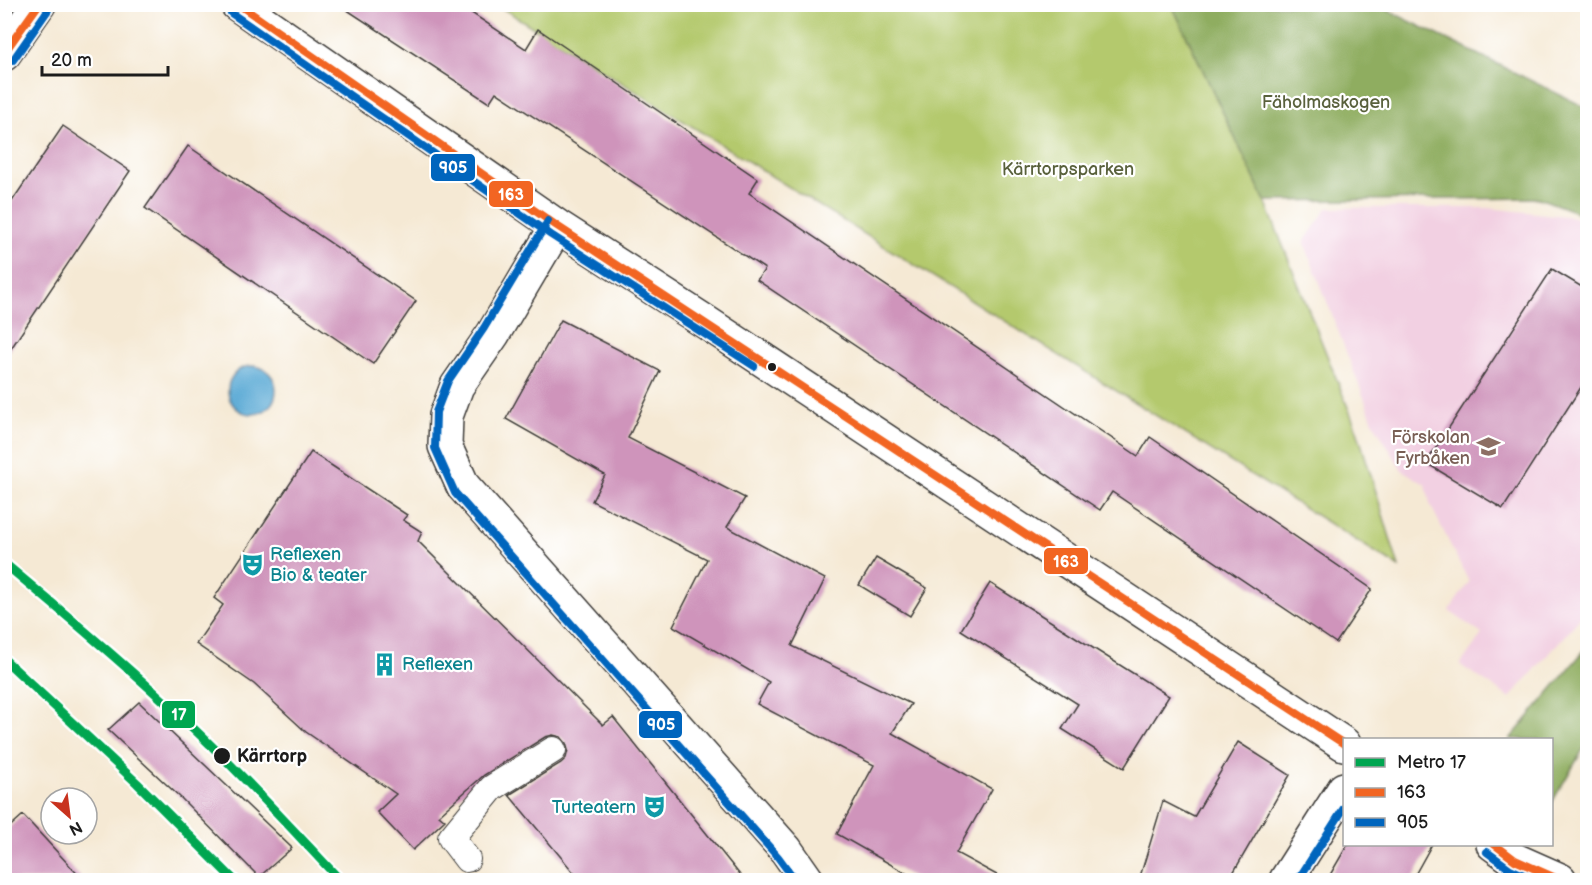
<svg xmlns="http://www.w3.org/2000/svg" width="1592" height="885" viewBox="0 0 1592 885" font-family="'Balsamiq Sans',sans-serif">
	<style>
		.built { fill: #f2d0e2 }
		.green { fill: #b4c96d; stroke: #687244; stroke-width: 1.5 }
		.forest { fill: #8fad60; stroke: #56643e; stroke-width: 1.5 }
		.water { fill: #5baad5; stroke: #3c6378; stroke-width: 1.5 }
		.building { fill: #cf94bb }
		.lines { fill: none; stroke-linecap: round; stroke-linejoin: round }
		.service-casing { stroke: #3d3b38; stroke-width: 28 }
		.minor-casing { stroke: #3d3b38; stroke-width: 36 }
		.service { stroke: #fff; stroke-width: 26 }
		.minor { stroke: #fff; stroke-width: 33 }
		.bus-1-casing { stroke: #fff; stroke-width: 12 }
		.bus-2-casing { stroke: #fff; stroke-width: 12 }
		.bus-1 { stroke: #f26522; stroke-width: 8 }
		.bus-2 { stroke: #0065bd; stroke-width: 8 }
		.metro-1-casing { stroke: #fff; stroke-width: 14 }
		.metro-1 { stroke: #00a651; stroke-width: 9 }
		.bus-dot { fill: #1c1c1c; stroke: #fff; stroke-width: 2 }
		.labels { text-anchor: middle; stroke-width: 4.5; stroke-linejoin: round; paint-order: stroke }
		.park-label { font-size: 18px; fill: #59613c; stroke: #fff }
		.education-label { font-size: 18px; fill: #785e54; stroke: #fff; text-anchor: end }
		.culture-label { font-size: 18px; fill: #0d838f; stroke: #fff; text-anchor: start }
		.stop-label { font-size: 18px; font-weight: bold; fill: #1c1c1c; stroke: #fff; text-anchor: start }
		.line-badge { stroke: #fff; stroke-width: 2 }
		.badge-label { font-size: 16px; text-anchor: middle; font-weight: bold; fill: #fff }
	</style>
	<rect width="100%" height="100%" fill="#fff"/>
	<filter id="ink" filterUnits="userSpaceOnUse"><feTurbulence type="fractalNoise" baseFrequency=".0167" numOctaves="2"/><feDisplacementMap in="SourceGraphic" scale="12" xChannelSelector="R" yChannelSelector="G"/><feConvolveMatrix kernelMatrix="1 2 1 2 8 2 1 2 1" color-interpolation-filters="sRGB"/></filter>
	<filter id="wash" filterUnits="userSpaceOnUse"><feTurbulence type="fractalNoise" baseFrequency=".008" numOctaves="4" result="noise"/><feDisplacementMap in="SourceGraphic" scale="24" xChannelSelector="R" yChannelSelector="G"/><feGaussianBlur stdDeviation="1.35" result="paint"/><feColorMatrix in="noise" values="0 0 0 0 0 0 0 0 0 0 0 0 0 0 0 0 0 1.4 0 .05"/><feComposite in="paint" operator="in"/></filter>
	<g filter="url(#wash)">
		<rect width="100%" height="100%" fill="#f5e9d4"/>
		<!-- built -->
		<path class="built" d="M 1327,208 L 1488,208 L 1574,217 L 1587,224 L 1587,610 L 1510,698 L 1460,665 L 1482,634 L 1449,611 L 1469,582 L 1430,504 L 1426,485 L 1402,470 L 1374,424 L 1304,242 Z"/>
		<!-- green -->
		<path class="green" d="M 497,5 L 1172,5 L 1265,201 L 1357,430 L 1399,567 Z"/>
		<!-- forest -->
		<path class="forest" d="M 1172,5 L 1377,5 L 1587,108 L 1587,216 L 1539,198 L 1265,201 Z
			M 1587,647 L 1587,743 L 1552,802 L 1552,740 L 1510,739 Z"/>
		<!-- water -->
		<path class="water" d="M228 390a24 24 0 1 1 48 0a24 24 0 1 1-48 0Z"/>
		<g id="blocks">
			<!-- building -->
			<path class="building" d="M 338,4 L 458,4 L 526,49 L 538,29 L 758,179 L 749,193 L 1138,456 L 1150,437 L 1372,589 L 1336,643 L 1112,492 L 1100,510 L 757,280 L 765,269 L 496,92 L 489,103 Z
				M 63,126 L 130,171 L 4,359 L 4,213 Z
				M 188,146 L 416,301 L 373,364 L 145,208 Z
				M 1552,269 L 1587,290 L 1587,378 L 1503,509 L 1426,463 Z
				M 561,320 L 660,371 L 628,438 L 745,498 L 727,527 L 825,579 L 792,646 L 911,704 L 892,733 L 992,789 L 956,853 L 1006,880 L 918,880 L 837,834 L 874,765 L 757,704 L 769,682 L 673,626 L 707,559 L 592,501 L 605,475 L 506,419 Z
				M 311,452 L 407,515 L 403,520 L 422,532 L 418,541 L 603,725 L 613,717 L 744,880 L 580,880 L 509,795 L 561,763 L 566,758 L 568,750 L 566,743 L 561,737 L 553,735 L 545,737 L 484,775 L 439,815 L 445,820 L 413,850 L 377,812 L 396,794 L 306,732 L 254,684 L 196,644 L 223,605 L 214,598 Z
				M 876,558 L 927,588 L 910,616 L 859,585 Z
				M 990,583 L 1169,696 L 1124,768 L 1062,729 L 1078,704 L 961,630 Z
				M 139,702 L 292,848 L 259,877 L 181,798 L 108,730 Z
				M 1238,742 L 1290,775 L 1229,880 L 1139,880 L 1163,801 L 1194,817 Z
				M 23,815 L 83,880 L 4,880 L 4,832 Z
				M 1348,844 L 1432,844 L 1412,880 L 1327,880 Z"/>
		</g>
	</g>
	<g filter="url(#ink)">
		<use href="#blocks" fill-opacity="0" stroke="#3d3b38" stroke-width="1.5"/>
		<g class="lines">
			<defs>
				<path id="service" d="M 467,859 L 451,838 L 492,788 L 553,750"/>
				<path id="minor" d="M 237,4 L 557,226 L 701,319 L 1344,744
					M 4,54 L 39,4
					M 557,226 L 493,334 L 457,386 L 446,416 L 445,446 L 463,486 L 786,850 L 807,880
					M 1493,844 L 1515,860 L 1560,880
					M 1286,880 L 1344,789"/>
			</defs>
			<!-- service casing -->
			<use href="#service" class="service-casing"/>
			<!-- minor casing -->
			<use href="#minor" class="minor-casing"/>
			<!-- service -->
			<use href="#service" class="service"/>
			<!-- minor -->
			<use href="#minor" class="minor"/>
			<defs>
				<path id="bus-1" d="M 238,4 L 557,226 L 1344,744
					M 4,53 L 39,4
					M 1494,844 L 1515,860 L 1560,880"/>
				<path id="bus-2" d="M 231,13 L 551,235 L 754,366
					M 13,60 L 48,10
					M 548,221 L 484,328 L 448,381 L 436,412 L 435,448 L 455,493 L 778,857 L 795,880
					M 1487,852 L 1510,869 L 1535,880
					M 1298,880 L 1344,808"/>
			</defs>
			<!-- bus-1 casing -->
			<use href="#bus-1" class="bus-1-casing"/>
			<!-- bus-2 casing -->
			<use href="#bus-2" class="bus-2-casing"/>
			<!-- bus-1 -->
			<use href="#bus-1" class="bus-1"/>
			<!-- bus-2 -->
			<use href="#bus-2" class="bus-2"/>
			<defs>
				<path id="metro-1" d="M 4,563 C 69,617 133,671 194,729 C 245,777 292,829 340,880
					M 4,659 L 137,783 L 234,880"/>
			</defs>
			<!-- metro-1 casing -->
			<use href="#metro-1" class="metro-1-casing"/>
			<!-- metro-1 -->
			<use href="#metro-1" class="metro-1"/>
		</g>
	</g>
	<!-- icons -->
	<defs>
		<symbol id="school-bare" viewBox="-9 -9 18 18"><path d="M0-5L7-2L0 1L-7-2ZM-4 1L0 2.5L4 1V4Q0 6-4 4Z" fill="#8d6e63" stroke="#fff" stroke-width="2.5" paint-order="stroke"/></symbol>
		<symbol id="theatre-bare" viewBox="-9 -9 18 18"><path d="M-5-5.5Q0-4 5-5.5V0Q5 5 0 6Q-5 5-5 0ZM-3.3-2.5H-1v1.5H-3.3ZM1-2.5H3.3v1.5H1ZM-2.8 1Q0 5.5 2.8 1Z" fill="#0f9aa8" stroke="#fff" stroke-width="2.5" paint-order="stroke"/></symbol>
		<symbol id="building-bare" viewBox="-9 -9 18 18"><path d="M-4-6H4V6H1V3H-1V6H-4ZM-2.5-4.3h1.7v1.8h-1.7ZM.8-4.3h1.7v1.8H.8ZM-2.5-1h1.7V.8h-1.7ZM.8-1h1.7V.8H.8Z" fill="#0f9aa8" stroke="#fff" stroke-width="2.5" paint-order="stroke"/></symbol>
	</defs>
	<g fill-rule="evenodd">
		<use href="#school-bare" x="1472" y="430" width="33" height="33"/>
		<use href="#theatre-bare" x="236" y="548" width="33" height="33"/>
		<use href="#building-bare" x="368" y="648" width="33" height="33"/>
		<use href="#theatre-bare" x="638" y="790" width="33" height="33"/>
	</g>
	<!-- markers -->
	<g class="bus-dot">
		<circle cx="772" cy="367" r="5"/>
		<circle cx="222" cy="756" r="9"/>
	</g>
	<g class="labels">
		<!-- park labels -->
		<g class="park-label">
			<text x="1326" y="108">Fäholmaskogen</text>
			<text x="1068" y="175">Kärrtorpsparken</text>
		</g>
		<!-- education labels -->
		<g class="education-label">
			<text x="1470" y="443">Förskolan<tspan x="1470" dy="21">Fyrbåken</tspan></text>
		</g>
		<!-- culture labels -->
		<g class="culture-label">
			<text x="270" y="560">Reflexen<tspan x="270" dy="21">Bio &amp; teater</tspan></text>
			<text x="402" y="670">Reflexen</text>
			<text x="636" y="813" text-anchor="end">Turteatern</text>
		</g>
		<!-- stop labels -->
		<g class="stop-label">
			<text x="237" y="762">Kärrtorp</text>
		</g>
	</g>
	<g class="line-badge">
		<rect x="430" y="153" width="46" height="29" rx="6" fill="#0065bd"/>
		<rect x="488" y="180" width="46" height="28" rx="6" fill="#f26522"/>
		<rect x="1043" y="547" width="46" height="28" rx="6" fill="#f26522"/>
		<rect x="161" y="700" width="35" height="29" rx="6" fill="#00a651"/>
		<rect x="638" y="710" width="45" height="29" rx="6" fill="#0065bd"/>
	</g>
	<g class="badge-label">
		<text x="453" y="173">905</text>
		<text x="511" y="200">163</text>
		<text x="1066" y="567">163</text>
		<text x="179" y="720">17</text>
		<text x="661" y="730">905</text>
	</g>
	<!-- margin -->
	<rect width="1592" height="885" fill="none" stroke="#fff" stroke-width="24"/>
	<!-- legend -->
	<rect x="1343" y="738" width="210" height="108" fill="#ffffff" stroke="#a4a4a4" stroke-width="1.5"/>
	<rect x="1355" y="758" width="30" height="9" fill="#00a651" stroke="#a4a4a4" stroke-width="1.5"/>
	<text x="1397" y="768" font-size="18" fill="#1c1c1c">Metro 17</text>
	<rect x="1355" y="788" width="30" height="9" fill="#f26522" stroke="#a4a4a4" stroke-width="1.5"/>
	<text x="1397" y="798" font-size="18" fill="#1c1c1c">163</text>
	<rect x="1355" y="818" width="30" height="9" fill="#0065bd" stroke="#a4a4a4" stroke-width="1.5"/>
	<text x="1397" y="828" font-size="18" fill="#1c1c1c">905</text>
	<!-- north arrow -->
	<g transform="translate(69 816) rotate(152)"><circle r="28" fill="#ffffff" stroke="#a4a4a4" stroke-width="1.5"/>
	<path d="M0-4.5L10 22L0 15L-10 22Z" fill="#c8321e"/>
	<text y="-9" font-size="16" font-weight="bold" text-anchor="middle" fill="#1c1c1c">N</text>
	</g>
	<!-- scale -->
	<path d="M42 66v9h126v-9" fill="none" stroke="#1c1c1c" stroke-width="3"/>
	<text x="51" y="66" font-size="18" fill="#1c1c1c" stroke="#ffffff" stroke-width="4.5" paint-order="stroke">20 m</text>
</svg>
